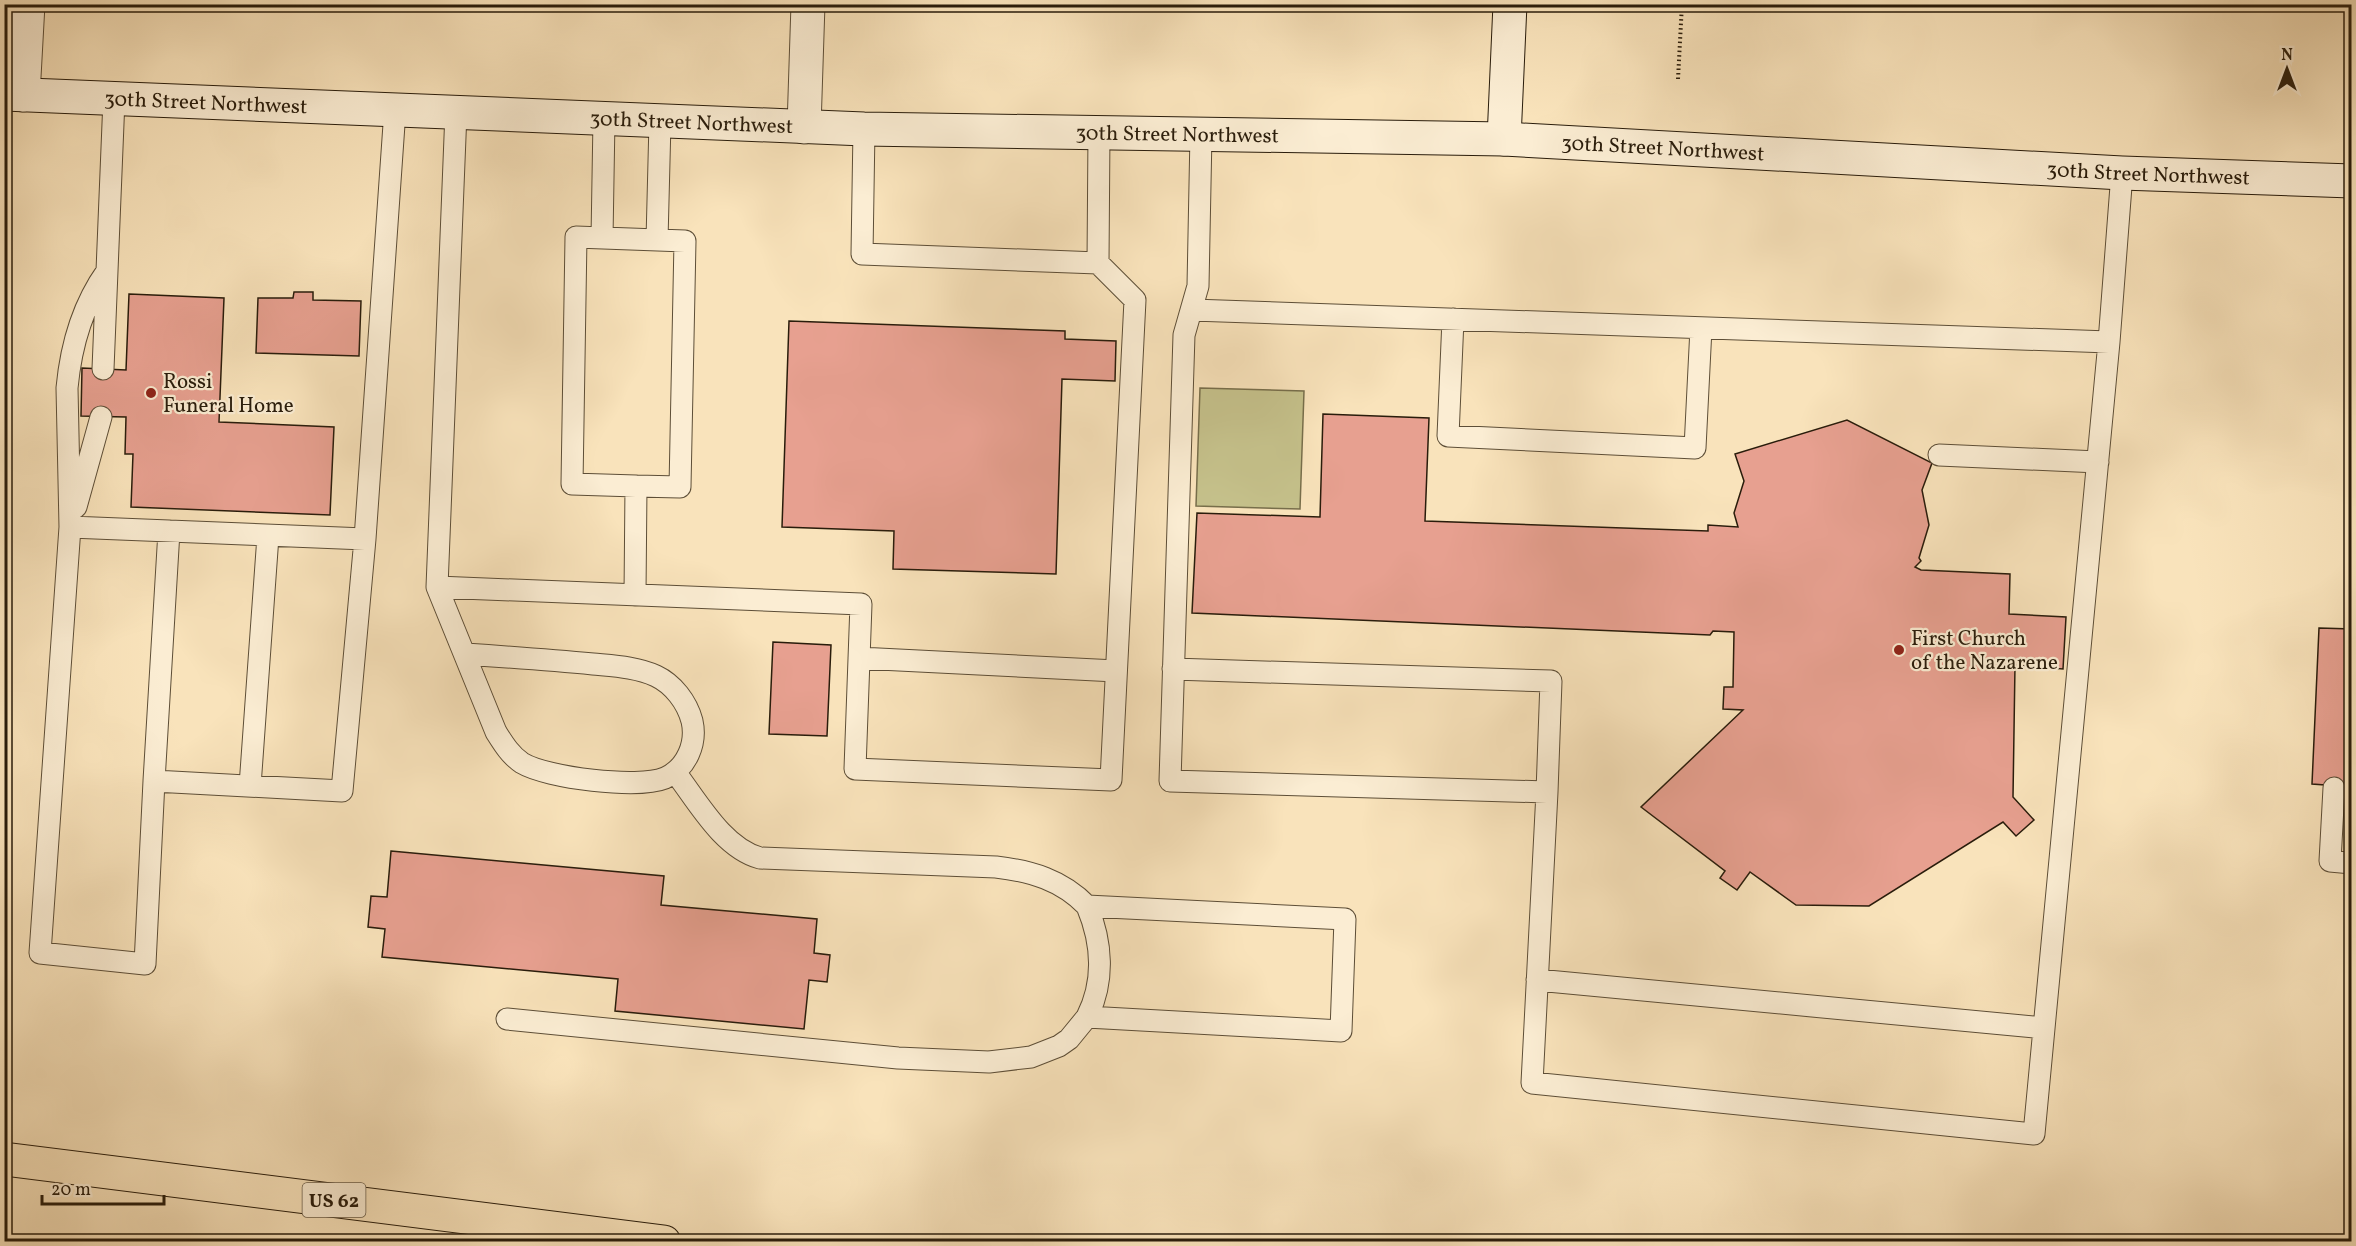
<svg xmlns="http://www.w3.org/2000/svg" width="2356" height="1246" viewBox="0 0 2356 1246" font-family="Vollkorn,serif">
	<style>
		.green { fill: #c5c18b; stroke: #776e4b; stroke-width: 1.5 }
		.building { fill: #e7a090; stroke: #291c0b; stroke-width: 1.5 }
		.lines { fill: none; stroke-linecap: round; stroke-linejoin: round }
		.lane-casing { stroke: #5d4e37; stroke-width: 23 }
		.street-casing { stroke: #5d4e37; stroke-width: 35 }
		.secondary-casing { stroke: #291c0b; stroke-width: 35 }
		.highway-casing { stroke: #291c0b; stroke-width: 35 }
		.path { stroke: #291c0b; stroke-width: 4; stroke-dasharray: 1.5 3; stroke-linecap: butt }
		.lane { stroke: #fbedd3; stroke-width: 21 }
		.street { stroke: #fbedd3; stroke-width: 33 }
		.secondary { stroke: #fbedd3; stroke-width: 33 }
		.highway { stroke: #f9e3bb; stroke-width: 33 }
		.poi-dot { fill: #8f2418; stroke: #fbedd3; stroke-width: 2 }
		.labels { text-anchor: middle; stroke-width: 4.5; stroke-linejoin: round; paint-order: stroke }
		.shield { fill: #fbedd3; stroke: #685b47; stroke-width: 1.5 }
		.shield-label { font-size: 20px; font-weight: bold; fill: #291c0b }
		.street-label { font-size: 21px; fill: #291c0b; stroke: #fbedd3 }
		.poi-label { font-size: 21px; fill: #291c0b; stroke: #fbedd3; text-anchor: start }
	</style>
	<rect width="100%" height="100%" fill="#f9e3bb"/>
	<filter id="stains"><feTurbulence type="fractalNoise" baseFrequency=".00333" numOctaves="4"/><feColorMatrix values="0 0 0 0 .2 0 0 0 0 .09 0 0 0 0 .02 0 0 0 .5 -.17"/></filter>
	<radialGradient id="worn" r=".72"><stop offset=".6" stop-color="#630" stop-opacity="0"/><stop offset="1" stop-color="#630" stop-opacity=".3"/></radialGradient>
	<!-- green -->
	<path class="green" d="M 1200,388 L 1304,391 L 1300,509 L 1196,506 Z"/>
	<!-- building -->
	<path class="building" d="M 294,292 L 313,292 L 313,300 L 361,301 L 359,356 L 256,353 L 258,298 L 293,298 Z
		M 129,294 L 224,298 L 219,422 L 334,427 L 330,515 L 131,507 L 133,454 L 125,454 L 126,417 L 81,416 L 82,368 L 126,370 Z
		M 789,321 L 1065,331 L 1065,339 L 1116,341 L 1115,381 L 1062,379 L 1056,574 L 893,569 L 894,531 L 782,527 Z
		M 1323,414 L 1429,418 L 1425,521 L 1708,531 L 1708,525 L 1738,527 L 1734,513 L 1744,481 L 1735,454 L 1847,420 L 1932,463 L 1922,490 L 1929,525 L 1919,558 L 1921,561 L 1915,567 L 1921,570 L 2010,574 L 2009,614 L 2066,617 L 2063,669 L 2015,665 L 2013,797 L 2034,820 L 2016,836 L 2003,822 L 1869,906 L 1796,905 L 1750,872 L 1737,890 L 1720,878 L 1725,871 L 1641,807 L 1743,710 L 1723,709 L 1724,687 L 1733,687 L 1734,632 L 1713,631 L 1710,635 L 1192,613 L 1197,513 L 1320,517 Z
		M 2319,628 L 2352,629 L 2352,787 L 2312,784 Z
		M 773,642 L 831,645 L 827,736 L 769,734 Z
		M 391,851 L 664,876 L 661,905 L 817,919 L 814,953 L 830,955 L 827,982 L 809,980 L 804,1029 L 615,1011 L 618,979 L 382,957 L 385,929 L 368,927 L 371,896 L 387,897 Z"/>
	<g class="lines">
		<defs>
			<path id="lane" d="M 456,112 L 437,587 L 496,732 C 503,743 510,755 522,763 C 547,778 638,789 665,778 C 687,768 697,743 692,721 C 687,702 673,684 656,676 C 637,667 613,666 593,664 C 550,660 508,657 465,654
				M 1201,134 L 1198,286 L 1184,335 L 1170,781 L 1547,792 L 1532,1083 L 2034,1134 L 2109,342 L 2122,173
				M 602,238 L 604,119
				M 657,240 L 660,122
				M 1098,263 L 1099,132
				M 107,271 C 82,306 71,345 67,388 L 70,527 L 40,953 L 145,964 L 154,781 L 342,791 L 365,539 L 395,110
				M 1192,310 L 2109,342
				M 1453,319 L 1448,436 L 1695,448 L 1701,328
				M 103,369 L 114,99
				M 1939,455 L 2098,462
				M 76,507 L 101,417
				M 70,527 L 365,539
				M 437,587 L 861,604 L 855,769 L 1111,780 L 1135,300 L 1098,263 L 862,254 L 864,129
				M 635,595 L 636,486 L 680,487 L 685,241 L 576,237 L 572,484 L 636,486
				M 859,658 L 1116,671
				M 1173,669 L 1551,681 L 1547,792
				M 154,781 L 169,531
				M 250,786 L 268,536
				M 2334,788 L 2330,861 L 2352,863
				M 1537,980 L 2044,1028
				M 1087,1017 C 1105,981 1102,942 1087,906
				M 507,1019 L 898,1058 L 989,1062 L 1031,1057 L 1059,1046 L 1069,1039 L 1087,1017 L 1341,1031 L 1345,919 L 1087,906 C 1062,880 1031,871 996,867 L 760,858 C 723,848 698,802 675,772"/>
			<path id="street" d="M 23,95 L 28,4
				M 804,127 L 808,4"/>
			<g id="secondary">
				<path id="s1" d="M 4,94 L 864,129 L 1504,139 L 2122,173 L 2352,181"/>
				<path d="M 1504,139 L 1510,4"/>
			</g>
			<path id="highway" d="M 4,1159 L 664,1242"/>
		</defs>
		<!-- lane casing -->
		<use href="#lane" class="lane-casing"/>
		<!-- street casing -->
		<use href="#street" class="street-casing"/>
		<!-- secondary casing -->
		<use href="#secondary" class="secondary-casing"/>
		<!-- highway casing -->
		<use href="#highway" class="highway-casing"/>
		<!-- path -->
		<path class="path" d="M 1678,79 L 1682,4"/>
		<!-- lane -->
		<use href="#lane" class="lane"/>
		<!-- street -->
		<use href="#street" class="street"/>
		<!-- secondary -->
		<use href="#secondary" class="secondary"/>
		<!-- highway -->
		<use href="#highway" class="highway"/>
	</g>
	<!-- markers -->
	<g class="poi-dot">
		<circle cx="151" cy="393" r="6"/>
		<circle cx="1899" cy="650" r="6"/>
	</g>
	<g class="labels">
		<!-- shield labels -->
		<rect class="shield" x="302.5" y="1183" width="63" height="34" rx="4.5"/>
		<g class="shield-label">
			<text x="334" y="1207">US 62</text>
		</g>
		<!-- street labels -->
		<g class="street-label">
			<text dy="7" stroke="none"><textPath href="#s1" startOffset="202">30th Street Northwest</textPath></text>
			<text dy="7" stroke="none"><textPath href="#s1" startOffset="688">30th Street Northwest</textPath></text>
			<text dy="7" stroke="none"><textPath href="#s1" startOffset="1174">30th Street Northwest</textPath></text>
			<text dy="7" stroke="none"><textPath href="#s1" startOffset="1660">30th Street Northwest</textPath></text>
			<text dy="7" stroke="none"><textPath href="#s1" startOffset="2146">30th Street Northwest</textPath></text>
		</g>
		<!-- poi labels -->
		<g class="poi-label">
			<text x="163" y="388">Rossi<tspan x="163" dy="24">Funeral Home</tspan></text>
			<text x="1911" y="645">First Church<tspan x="1911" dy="24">of the Nazarene</tspan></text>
		</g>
	</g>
	<!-- margin -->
	<rect width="2356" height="1246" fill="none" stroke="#f9e3bb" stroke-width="24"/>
	<rect x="6" y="6" width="2344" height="1234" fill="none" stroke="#291c0b" stroke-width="3"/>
	<rect x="12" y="12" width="2332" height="1222" fill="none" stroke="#291c0b" stroke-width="1.5"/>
	<!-- north arrow -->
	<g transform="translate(2287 69)" stroke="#fbedd3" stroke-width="4.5" paint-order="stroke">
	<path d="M0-4.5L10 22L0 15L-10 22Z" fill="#291c0b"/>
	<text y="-9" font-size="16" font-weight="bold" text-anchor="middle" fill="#291c0b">N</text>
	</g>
	<!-- scale -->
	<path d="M42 1195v9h122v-9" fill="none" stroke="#291c0b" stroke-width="3"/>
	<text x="51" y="1195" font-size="18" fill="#291c0b" stroke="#fbedd3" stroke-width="4.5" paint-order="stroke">20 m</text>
	<rect width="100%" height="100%" filter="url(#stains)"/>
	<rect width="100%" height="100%" fill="url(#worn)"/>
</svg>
